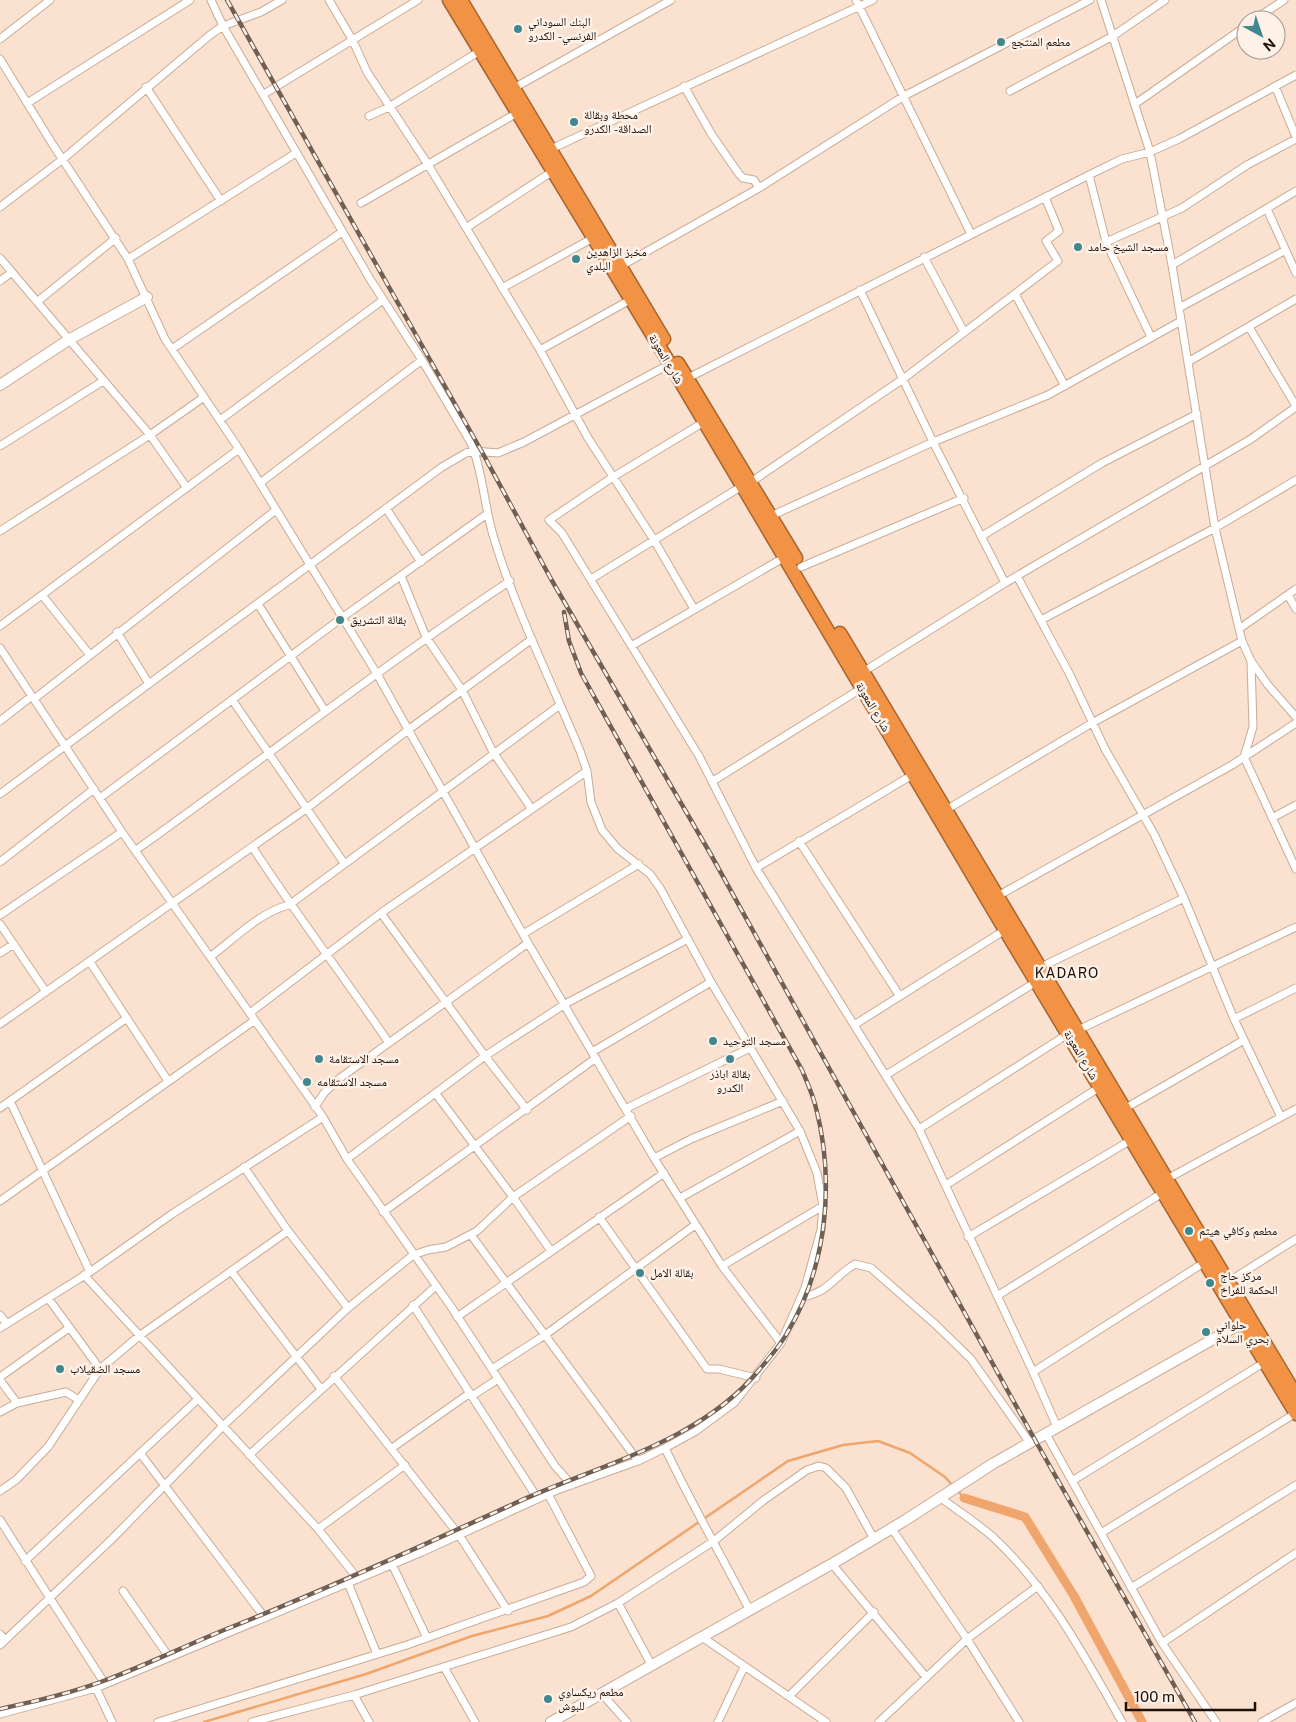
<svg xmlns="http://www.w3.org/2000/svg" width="1296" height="1722" viewBox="0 0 1296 1722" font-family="'Public Sans','Noto Naskh Arabic',sans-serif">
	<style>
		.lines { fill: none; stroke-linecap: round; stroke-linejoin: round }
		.stream { stroke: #efa56c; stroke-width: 2.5 }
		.canal { stroke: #efa56c; stroke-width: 9 }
		.street-casing { stroke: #c9ab95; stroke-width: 9 }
		.secondary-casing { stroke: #c9ab95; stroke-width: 12 }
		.highway-casing { stroke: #a76530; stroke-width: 15 }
		.street { stroke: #fff; stroke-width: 7 }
		.secondary { stroke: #fff; stroke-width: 10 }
		.highway { stroke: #f19244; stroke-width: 12 }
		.rail-casing { stroke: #706054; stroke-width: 4.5 }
		.rail { stroke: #fef1e8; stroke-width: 2.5; stroke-dasharray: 8; stroke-linecap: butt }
		.poi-dot { fill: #408790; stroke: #fef1e8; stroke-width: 2 }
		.labels { text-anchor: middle; stroke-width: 5; stroke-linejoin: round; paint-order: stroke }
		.poi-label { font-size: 12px; fill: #1d120a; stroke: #fef1e8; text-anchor: start }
		.street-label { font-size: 12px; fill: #1d120a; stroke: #fef1e8 }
		.neighbourhood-label { font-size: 14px; letter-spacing: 1px; fill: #1d120a; stroke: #fef1e8 }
	</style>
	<rect width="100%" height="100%" fill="#fbe1cf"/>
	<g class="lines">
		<!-- stream -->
		<path class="stream" d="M 958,1491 L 964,1498
			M 204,1722 L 366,1674 L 472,1636 L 548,1616 L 591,1596 L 788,1461 L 843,1445 L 878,1441 L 910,1453 L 945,1477 L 952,1485"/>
		<!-- canal -->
		<path class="canal" d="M 964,1498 L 1025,1517 L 1074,1596 L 1142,1722"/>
		<defs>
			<path id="street" d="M 329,0 L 353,41 L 367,72 L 427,163 L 540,350 L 588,438 L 654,540 L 694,609
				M 856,0 L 971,234
				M 1101,0 L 1150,152 L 1172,265 L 1215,528 L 1242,641 L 1251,661 L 1268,685 L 1296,717
				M 1254,20 L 1284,0
				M 0,39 L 50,0
				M 0,59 L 53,145 L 128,259 L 165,339 L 239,449 L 377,674 L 528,943 L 654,1158 L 722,1266 L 781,1343
				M 684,86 L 712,135 L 739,174 L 743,178 L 754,180 L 759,188
				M 1275,86 L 1296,137
				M 146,87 L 221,201
				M 514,88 L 671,0
				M 1010,91 L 1113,36 L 1165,0
				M 264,94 L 418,0
				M 29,102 L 190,0
				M 1135,104 L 1246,26
				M 369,116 L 389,107 L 480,51
				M 551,149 L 873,0
				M 1089,175 L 1106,242 L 1151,337
				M 361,203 L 517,113
				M 0,207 L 63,159 L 210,35 L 223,26 L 261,12 L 282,0
				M 1267,209 L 1296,273
				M 466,228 L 553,171
				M 1106,242 L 1182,208 L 1247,165 L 1296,139
				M 924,257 L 964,332
				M 0,258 L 150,435 L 187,488
				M 128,259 L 296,153
				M 1172,265 L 1296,191
				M 621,266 L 759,188 L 904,96 L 1090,0
				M 0,281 L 12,272
				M 502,288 L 593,238
				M 860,290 L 933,442 L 1005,583
				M 1015,294 L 1065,386
				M 38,301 L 116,238
				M 1179,308 L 1284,251
				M 1249,327 L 1296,406
				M 172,349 L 342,232
				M 540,350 L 630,300
				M 1188,362 L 1296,299
				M 686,379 L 1089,175 L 1122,159 L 1150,152 L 1179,139 L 1296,75
				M 220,420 L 383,300
				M 704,422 L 613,477 L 549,520 L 562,533 L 699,756 L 756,868 L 919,1129 L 1033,1372 L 1057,1427
				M 0,446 L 103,381
				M 751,482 L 903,379 L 1058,261 L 1046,241 L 1059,231 L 1045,197
				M 260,483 L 422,360
				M 386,508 L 421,562
				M 771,516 L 933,442 L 1048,395 L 1181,321
				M 0,531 L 150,435 L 204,397
				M 982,536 L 1102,463 L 1197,414
				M 801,567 L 964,498
				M 401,576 L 426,637 L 462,690 L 493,752 L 531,808
				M 1017,576 L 1070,675 L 1105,749 L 1154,834 L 1184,898 L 1234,1019 L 1281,1117
				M 591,579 L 742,486
				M 42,595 L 90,655
				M 1288,595 L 1296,609
				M 258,604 L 325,711
				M 1041,620 L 1215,528 L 1296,480
				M 0,626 L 239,449
				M 1239,629 L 1296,589
				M 117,632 L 149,684
				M 633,645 L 785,557
				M 0,648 L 122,832 L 323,1117 L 347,1159 L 452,1308 L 555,1466 L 572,1485
				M 1251,662 L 1253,727 L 1244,757 L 1296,869
				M 863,672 L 1005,583 L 1251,439 L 1296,407
				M 34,699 L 276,510
				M 233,701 L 344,863
				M 0,721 L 32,696
				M 713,781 L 862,688
				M 0,794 L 442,467 L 466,453 L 474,451 L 498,453 L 524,442 L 670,364
				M 100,798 L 343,617 L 487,514
				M 946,810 L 1092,723 L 1242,641
				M 1272,818 L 1296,805
				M 799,841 L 899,995
				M 253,848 C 296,914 344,977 389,1043
				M 136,850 C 261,761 382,666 510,581
				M 0,862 L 94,789
				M 756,868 L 914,774
				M 996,897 L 1232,765 L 1296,723
				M 381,913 L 485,1056 L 527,1110
				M 0,915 L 122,832
				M 0,924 L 46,992
				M 523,934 L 639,864
				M 0,953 L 14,944
				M 210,957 C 234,939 260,912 289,905 L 560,705
				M 90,962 L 168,1081
				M 1041,967 L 1184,898
				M 250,1013 L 381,913 L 587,771
				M 1234,1019 L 1296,988
				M 0,1024 L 306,809 L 408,730 L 532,639
				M 854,1025 L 1005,930
				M 1078,1030 L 1296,927
				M 592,1052 L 711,982
				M 886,1075 L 1036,982
				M 10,1101 L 90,1272
				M 315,1107 L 324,1093 L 340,1078 L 528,943
				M 0,1108 L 127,1018
				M 627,1108 L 750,1048
				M 1124,1109 L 1244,1040
				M 919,1129 L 1068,1034
				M 654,1158 L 691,1139 L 783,1101
				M 347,1159 L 485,1056 L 565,1004 L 688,939
				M 244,1167 L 288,1231 L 348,1308
				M 1167,1179 L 1296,1109
				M 946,1185 L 1100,1087
				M 680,1198 L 800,1131
				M 0,1201 L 255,1020
				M 383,1212 L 596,1058
				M 599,1217 L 707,1369 L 719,1369 L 756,1378
				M 471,1235 L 638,1461
				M 968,1237 L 1131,1140
				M 551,1251 L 513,1197 L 631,1116
				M 722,1266 L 823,1206
				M 231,1271 L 321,1389
				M 84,1275 L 318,1529 L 358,1579
				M 1228,1282 L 1296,1239
				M 997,1296 L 1164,1192
				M 802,1297 C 830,1292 833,1277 855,1264 L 871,1268 L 935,1324 L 971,1359 L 1030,1443
				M 48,1298 L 100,1369
				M 413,1305 L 538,1499
				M 0,1315 L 7,1324
				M 457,1317 L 664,1173
				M 0,1328 L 90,1272 L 172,1214 L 323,1117
				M 492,1369 L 545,1335 L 695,1225
				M 1033,1372 L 1205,1262
				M 334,1376 L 459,1535 L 508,1611
				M 0,1377 L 69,1328
				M 0,1380 L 17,1403
				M 472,1396 L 498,1379
				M 0,1412 L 17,1403 L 66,1392 L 79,1400
				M 1046,1434 L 1162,1643 L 1216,1722
				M 392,1448 L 470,1393
				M 665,1448 C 691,1503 721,1555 749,1609
				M 140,1453 L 265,1618
				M 249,1455 L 436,1286
				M 1072,1481 L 1265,1362
				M 0,1491 L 16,1480 L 48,1447 L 100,1369 L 139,1336 L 288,1231
				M 941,1498 C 958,1511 977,1523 993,1537 C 1049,1589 1085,1657 1122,1722
				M 0,1520 L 105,1684
				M 318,1529 L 405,1465
				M 892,1529 L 967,1639 L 1019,1722
				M 1101,1533 L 1296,1413
				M 25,1561 L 198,1399
				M 392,1564 L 427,1638
				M 832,1564 L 926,1677
				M 348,1583 L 377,1654
				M 1131,1588 L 1296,1485
				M 123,1591 L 169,1657
				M 618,1603 L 652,1666
				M 0,1634 L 5,1640
				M 702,1637 L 826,1722
				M 1162,1643 L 1296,1553
				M 0,1645 L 112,1539 L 223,1426 L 348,1308 L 413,1255 L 428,1250 L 446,1247 L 477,1231 L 513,1197 L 436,1094
				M 444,1667 L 475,1722
				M 96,1688 L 112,1722
				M 602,1694 L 627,1722
				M 354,1695 L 369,1722
				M 789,1696 L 874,1612
				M 0,1714 L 96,1688 L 422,1552 L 557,1490 L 638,1461 L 665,1448 L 696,1431 L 734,1403 L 781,1343 L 805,1288 L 821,1230 L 823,1206 L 817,1173 L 800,1131 L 711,982 L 660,888 L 650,874 L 618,849 L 602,830 L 591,802 L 587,771 L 580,751 C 551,680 515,610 493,535 C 484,505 483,472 471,443 L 422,360 L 370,279 L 223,26 L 211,0
				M 158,1722 L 407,1645 L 584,1582 L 591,1576 L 589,1572 L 548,1494
				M 252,1722 L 354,1695 L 571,1627 L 618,1603 L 714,1541 L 764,1500 L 807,1470 L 819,1466 L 826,1468 L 846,1488 L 874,1539
				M 718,1722 L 744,1667
				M 879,1722 L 967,1639 L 1038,1586
				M 1262,1722 L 1296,1703"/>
			<path id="secondary" d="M 0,385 L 70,339 L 147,297
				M 551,1722 L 837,1561 L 904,1521 L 994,1463 L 1247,1320"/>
			<path id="highway" d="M 449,0 L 670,364 L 1005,930 L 1296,1414
				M 461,0 L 664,339
				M 678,363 L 796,558
				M 840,633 L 1296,1395"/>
		</defs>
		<!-- street casing -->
		<use href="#street" class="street-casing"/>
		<!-- secondary casing -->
		<use href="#secondary" class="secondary-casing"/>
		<!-- highway casing -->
		<use href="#highway" class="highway-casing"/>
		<!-- street -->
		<use href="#street" class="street"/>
		<!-- secondary -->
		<use href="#secondary" class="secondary"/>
		<!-- highway -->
		<use href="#highway" class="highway"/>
		<defs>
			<path id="rail" d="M 227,0 L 482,452 L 551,579 L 710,853 L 1035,1440 L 1195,1722
				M 0,1709 C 36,1701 72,1693 106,1680 C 146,1665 185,1646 224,1630 C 325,1590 424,1545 522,1500 C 602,1464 701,1441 759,1370 C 769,1358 780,1346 787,1333 C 827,1268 835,1181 816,1108 C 813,1095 807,1082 802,1070 L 581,673 L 569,641 L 564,612"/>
		</defs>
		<!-- rail casing -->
		<use href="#rail" class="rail-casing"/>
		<!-- rail -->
		<use href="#rail" class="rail"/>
	</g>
	<!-- markers -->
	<g class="poi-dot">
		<circle cx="518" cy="29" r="5"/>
		<circle cx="1001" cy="42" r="5"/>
		<circle cx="574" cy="122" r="5"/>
		<circle cx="1078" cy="247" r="5"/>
		<circle cx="576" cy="259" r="5"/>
		<circle cx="340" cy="620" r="5"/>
		<circle cx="713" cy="1041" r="5"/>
		<circle cx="319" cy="1059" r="5"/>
		<circle cx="730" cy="1059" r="5"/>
		<circle cx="307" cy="1082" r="5"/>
		<circle cx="1189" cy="1231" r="5"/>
		<circle cx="640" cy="1273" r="5"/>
		<circle cx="1210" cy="1283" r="5"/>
		<circle cx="1206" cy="1332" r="5"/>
		<circle cx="60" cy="1369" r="5"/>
		<circle cx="548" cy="1699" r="5"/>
	</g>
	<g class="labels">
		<!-- poi labels -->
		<g class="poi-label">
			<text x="528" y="26">البنك السوداني<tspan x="528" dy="14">الفرنسي - الكدرو</tspan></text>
			<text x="1011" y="46">مطعم المنتجع</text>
			<text x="584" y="119">محطة وبقالة<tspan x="584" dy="14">الصداقة - الكدرو</tspan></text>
			<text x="1088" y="251">مسجد الشيخ حامد</text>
			<text x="586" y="256">مخبز الزاهدين<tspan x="586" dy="14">البلدي</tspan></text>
			<text x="350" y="624">بقالة التشريق</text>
			<text x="723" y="1045">مسجد التوحيد</text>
			<text x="329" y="1063">مسجد الاستقامة</text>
			<text x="730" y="1078" text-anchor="middle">بقالة اباذر<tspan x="730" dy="14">الكدرو</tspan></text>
			<text x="317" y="1086">مسجد الاستقامه</text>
			<text x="1199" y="1235">مطعم وكافي هيثم</text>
			<text x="650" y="1277">بقالة الامل</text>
			<text x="1220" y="1280">مركز حاج<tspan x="1220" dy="14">الحكمة للفراخ</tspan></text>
			<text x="1216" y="1329">حلواني<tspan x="1216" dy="14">بحري السلام</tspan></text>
			<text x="70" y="1373">مسجد الضقيلاب</text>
			<text x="558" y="1696">مطعم ريكساوي<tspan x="558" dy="14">للبوش</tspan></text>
		</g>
		<!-- street labels -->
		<g class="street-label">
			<text transform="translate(666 359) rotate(59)" y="4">شارع المعونة</text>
			<text transform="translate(873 707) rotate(59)" y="4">شارع المعونة</text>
			<text transform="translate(1081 1055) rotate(59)" y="4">شارع المعونة</text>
		</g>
		<!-- neighbourhood labels -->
		<g class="neighbourhood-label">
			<text x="1067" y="978">KADARO</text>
		</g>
	</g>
	<!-- north arrow -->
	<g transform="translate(1261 35) rotate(140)"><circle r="24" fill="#fef1e8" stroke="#a4988f"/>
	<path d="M0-4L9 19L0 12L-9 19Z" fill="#408790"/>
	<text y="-8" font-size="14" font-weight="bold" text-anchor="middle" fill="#1d120a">N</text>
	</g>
	<!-- scale -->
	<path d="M1126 1702v8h129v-8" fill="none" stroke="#1d120a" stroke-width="2.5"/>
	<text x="1134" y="1702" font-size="15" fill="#1d120a" stroke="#fef1e8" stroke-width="4" paint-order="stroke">100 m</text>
</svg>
